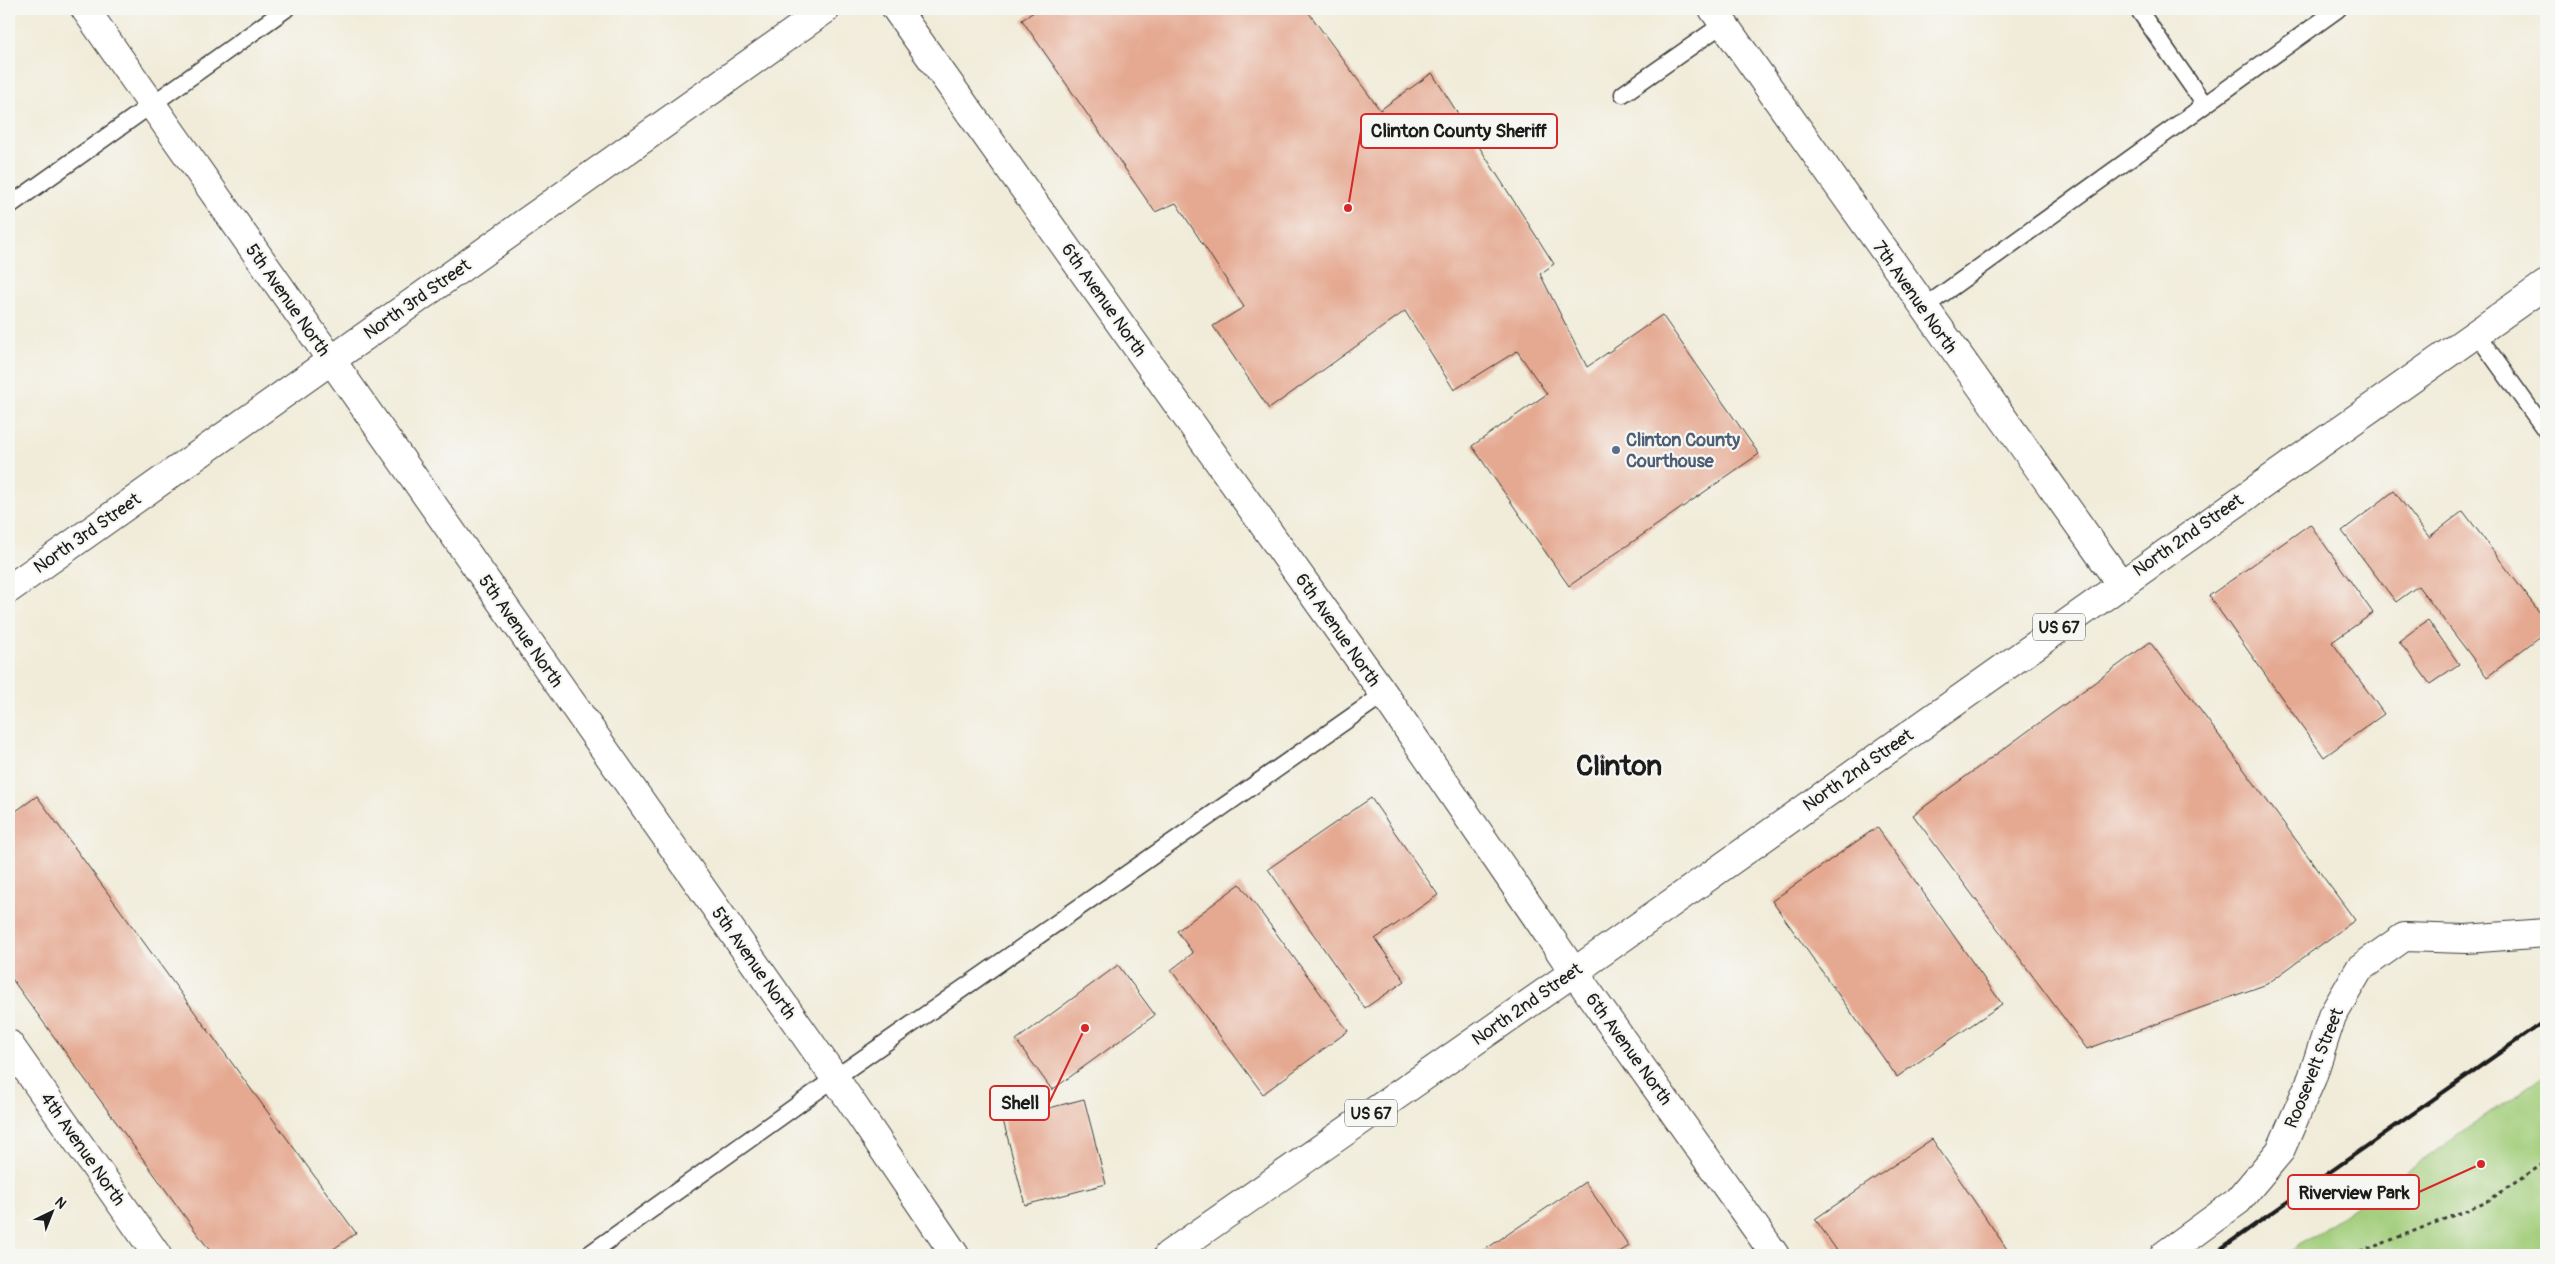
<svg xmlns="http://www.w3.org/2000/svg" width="2555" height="1264" viewBox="0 0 2555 1264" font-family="Pangolin,sans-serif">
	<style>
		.green { fill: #a3ce7b; stroke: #60754c }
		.building { fill: #e5a991 }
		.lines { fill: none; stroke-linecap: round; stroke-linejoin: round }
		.lane-casing { stroke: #3c3b38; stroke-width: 19 }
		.street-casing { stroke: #3c3b38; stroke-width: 30 }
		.secondary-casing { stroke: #3c3b38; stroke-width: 30 }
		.primary-casing { stroke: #3c3b38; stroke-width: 30 }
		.path { stroke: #3c3b38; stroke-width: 3; stroke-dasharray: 4 4; stroke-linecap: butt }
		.lane { stroke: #fff; stroke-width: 16 }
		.street { stroke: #fff; stroke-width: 28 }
		.secondary { stroke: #fff; stroke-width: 28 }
		.primary { stroke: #fff; stroke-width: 28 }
		.rail { stroke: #1c1c1c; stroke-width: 4 }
		.service-dot { fill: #5c6f8a; stroke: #f6f6f2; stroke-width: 2 }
		.labels { text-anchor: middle; stroke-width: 4.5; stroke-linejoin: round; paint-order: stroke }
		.shield { fill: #f6f6f2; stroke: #5d5d5c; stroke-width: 1 }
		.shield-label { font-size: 16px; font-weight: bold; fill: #1c1c1c }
		.street-label { font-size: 18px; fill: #1c1c1c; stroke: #f6f6f2 }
		.service-label { font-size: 18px; font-weight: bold; fill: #4e5e75; stroke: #f6f6f2; text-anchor: start }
		.town-label { font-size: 28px; font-weight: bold; fill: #1c1c1c; stroke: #f6f6f2 }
		.leader { fill: none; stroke: #d62828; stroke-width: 2 }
		.callout-dot { fill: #d62828; stroke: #f6f6f2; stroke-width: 2 }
		.callout { fill: #f6f6f2; stroke: #d62828; stroke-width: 2 }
		.callout-label { font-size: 19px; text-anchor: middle; font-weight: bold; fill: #1c1c1c }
	</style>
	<rect width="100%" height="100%" fill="#f6f6f2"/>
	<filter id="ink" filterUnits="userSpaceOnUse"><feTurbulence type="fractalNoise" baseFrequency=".02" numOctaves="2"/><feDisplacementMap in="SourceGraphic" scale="10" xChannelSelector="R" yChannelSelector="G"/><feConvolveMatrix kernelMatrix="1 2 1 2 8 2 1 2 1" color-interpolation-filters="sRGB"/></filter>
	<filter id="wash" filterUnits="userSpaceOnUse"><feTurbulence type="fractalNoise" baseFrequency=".0096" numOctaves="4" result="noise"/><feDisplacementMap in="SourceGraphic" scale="20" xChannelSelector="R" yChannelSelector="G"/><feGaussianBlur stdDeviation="1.12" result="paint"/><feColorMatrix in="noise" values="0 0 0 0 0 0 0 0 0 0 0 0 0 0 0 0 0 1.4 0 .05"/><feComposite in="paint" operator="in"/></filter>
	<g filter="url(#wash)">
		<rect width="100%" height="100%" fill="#f1ecd9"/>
		<!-- green -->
		<path class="green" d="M 2546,1074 L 2546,1255 L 2286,1255 Z"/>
		<g id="blocks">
			<!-- building -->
			<path class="building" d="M 1038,9 L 1306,9 L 1380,110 L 1432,73 L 1554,264 L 1540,274 L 1587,367 L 1662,315 L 1759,454 L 1569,586 L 1472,446 L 1547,394 L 1517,351 L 1454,390 L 1405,311 L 1269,409 L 1213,326 L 1244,307 L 1176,203 L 1155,212 L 1022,20 Z
				M 2394,491 L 2429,537 L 2463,511 L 2546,621 L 2546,632 L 2487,677 L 2418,586 L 2396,602 L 2342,531 Z
				M 2310,524 L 2373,613 L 2332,642 L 2384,714 L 2324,757 L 2209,596 Z
				M 2428,620 L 2459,664 L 2430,684 L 2399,641 Z
				M 2150,642 L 2355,920 L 2267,984 L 2087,1049 L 1913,815 Z
				M 37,796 L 356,1233 L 325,1255 L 213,1255 L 9,975 L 9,816 Z
				M 1371,798 L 1438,895 L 1375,939 L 1405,981 L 1365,1008 L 1268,869 Z
				M 1877,827 L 2002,1004 L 1897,1077 L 1772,901 Z
				M 1240,884 L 1348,1031 L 1263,1094 L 1171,970 L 1193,953 L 1177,931 Z
				M 1118,965 L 1155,1015 L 1052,1090 L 1016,1040 Z
				M 1084,1099 L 1106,1184 L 1025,1205 L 1003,1120 Z
				M 1932,1139 L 2011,1255 L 1840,1255 L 1815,1219 Z
				M 1585,1182 L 1629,1246 L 1615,1255 L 1477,1255 Z"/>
		</g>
	</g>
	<g filter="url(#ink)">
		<use href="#blocks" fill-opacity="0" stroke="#3c3b38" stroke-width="1"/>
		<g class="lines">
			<defs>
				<path id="lane" d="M 2138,9 L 2205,105
					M 1623,94 L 1723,24
					M 9,206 L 286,9
					M 1923,308 L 2338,9
					M 2476,333 L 2546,431
					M 588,1255 L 835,1078 L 1384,694"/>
				<path id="street" d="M 85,9 L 835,1078 L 955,1255
					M 896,9 L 1384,694 L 1574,972 L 1775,1255
					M 9,1044 L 157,1255
					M 2164,1255 L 2238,1201 L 2280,1151 L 2312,1078 L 2332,1016 L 2360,968 L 2404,937 L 2466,939 L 2546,933"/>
				<path id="secondary" d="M 1713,9 L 2120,583
					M 9,589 L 826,9"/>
				<path id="primary" d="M 1168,1255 L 1574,972 L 2546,284"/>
			</defs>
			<!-- lane casing -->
			<use href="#lane" class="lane-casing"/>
			<!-- street casing -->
			<use href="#street" class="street-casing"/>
			<!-- secondary casing -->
			<use href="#secondary" class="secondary-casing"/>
			<!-- primary casing -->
			<use href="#primary" class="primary-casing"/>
			<!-- path -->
			<path class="path" d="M 2353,1255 L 2485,1203 L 2546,1162"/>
			<!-- lane -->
			<use href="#lane" class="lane"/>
			<!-- street -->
			<use href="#street" class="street"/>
			<!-- secondary -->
			<use href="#secondary" class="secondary"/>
			<!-- primary -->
			<use href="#primary" class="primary"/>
			<!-- rail -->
			<path class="rail" d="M 2212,1255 L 2546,1020"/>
		</g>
	</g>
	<!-- markers -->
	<circle class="service-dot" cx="1616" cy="450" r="5"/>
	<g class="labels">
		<!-- shield labels -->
		<g class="shield">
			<rect x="2033" y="613.5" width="52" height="27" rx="4"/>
			<rect x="1345" y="1099.5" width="52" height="27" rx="4"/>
		</g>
		<g class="shield-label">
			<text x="2059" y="633">US 67</text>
			<text x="1371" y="1119">US 67</text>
		</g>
		<!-- street labels -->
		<g class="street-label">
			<text transform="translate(1915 297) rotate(55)" y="6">7th Avenue North</text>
			<text transform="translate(417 299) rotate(-35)" y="6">North 3rd Street</text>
			<text transform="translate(288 300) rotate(55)" y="6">5th Avenue North</text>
			<text transform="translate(1104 300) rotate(55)" y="6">6th Avenue North</text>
			<text transform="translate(87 533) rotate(-35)" y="6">North 3rd Street</text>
			<text transform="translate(2188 535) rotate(-35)" y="6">North 2nd Street</text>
			<text transform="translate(1338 630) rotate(55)" y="6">6th Avenue North</text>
			<text transform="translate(521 631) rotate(55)" y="6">5th Avenue North</text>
			<text transform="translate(1858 770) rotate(-35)" y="6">North 2nd Street</text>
			<text transform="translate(754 963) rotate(55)" y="6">5th Avenue North</text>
			<text transform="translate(1527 1004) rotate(-35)" y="6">North 2nd Street</text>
			<text transform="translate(1629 1049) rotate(54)" y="6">6th Avenue North</text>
			<text transform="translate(2314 1068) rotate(-68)" y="6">Roosevelt Street</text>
			<text transform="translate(83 1149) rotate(55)" y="6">4th Avenue North</text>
		</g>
		<!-- service labels -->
		<g class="service-label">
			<text x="1626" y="446">Clinton County<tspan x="1626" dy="21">Courthouse</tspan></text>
		</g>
		<!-- town labels -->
		<g class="town-label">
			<text x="1619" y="775">Clinton</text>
		</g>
	</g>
	<!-- callouts -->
	<path class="leader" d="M1348 208L1361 131M1085 1028L1049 1103M2481 1164L2419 1192"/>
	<g class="callout-dot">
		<circle cx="1348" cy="208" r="5"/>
		<circle cx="1085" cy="1028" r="5"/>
		<circle cx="2481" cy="1164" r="5"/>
	</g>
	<g class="callout">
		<rect x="1361" y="114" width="196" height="34" rx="5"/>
		<rect x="990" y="1086" width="59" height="34" rx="5"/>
		<rect x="2288" y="1175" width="131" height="34" rx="5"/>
	</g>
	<g class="callout-label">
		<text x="1459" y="137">Clinton County Sheriff</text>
		<text x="1020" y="1109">Shell</text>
		<text x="2354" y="1199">Riverview Park</text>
	</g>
	<!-- margin -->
	<rect width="2555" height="1264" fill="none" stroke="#f6f6f2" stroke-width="30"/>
	<!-- north arrow -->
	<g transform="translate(52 1212) rotate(43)" stroke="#f6f6f2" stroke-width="4" paint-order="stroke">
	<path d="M0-4L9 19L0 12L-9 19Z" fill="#1c1c1c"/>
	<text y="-8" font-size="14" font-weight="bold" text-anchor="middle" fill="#1c1c1c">N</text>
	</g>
</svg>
